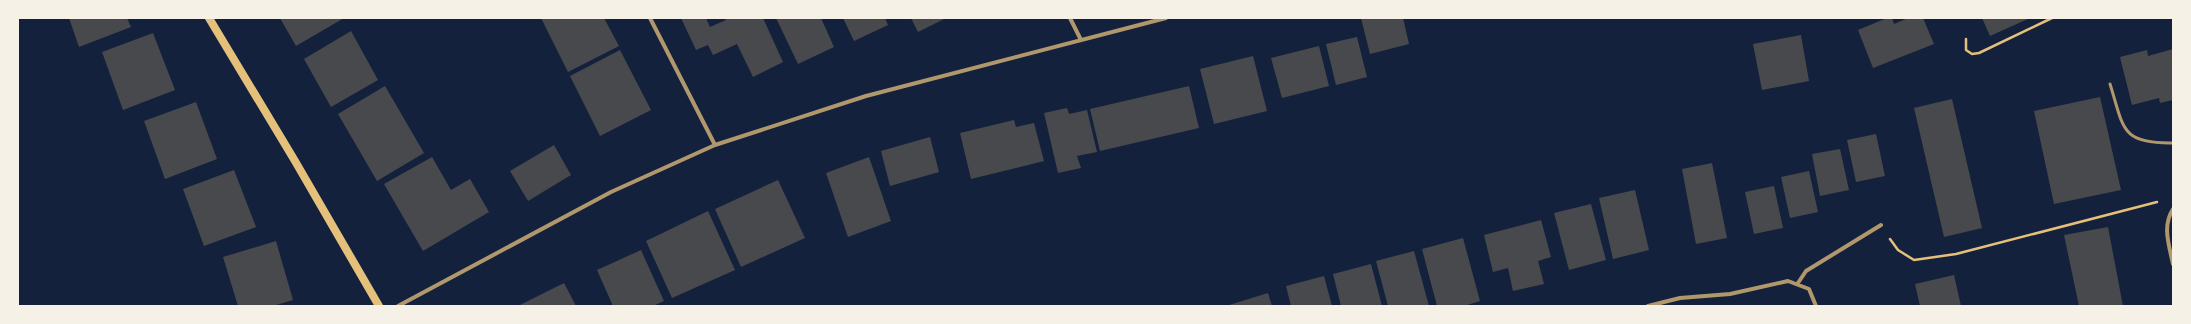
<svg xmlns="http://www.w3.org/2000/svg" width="2191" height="324" viewBox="0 0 2191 324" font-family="Montserrat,sans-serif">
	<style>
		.building { fill: #48494c }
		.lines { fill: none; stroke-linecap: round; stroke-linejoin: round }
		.path { stroke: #e5c07b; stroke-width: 2.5 }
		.service { stroke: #b1986c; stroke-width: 3 }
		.minor { stroke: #b1986c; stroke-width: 4 }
		.secondary { stroke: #e5c07b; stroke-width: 8 }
	</style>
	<rect width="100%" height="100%" fill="#14213d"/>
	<!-- building -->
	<path class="building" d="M 69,18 L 127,18 L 131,27 L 79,47 Z
		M 280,18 L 344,18 L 296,46 Z
		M 541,18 L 604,18 L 619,46 L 568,72 Z
		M 681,18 L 706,18 L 710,27 L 726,20 L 725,18 L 763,18 L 783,62 L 753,77 L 737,44 L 713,55 L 708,45 L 696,50 Z
		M 776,18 L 821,18 L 834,47 L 798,64 Z
		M 843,18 L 885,18 L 888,25 L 854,41 Z
		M 911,18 L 946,18 L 918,32 Z
		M 1361,18 L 1403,18 L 1409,44 L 1370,54 Z
		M 1887,18 L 1892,18 L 1894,24 L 1908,18 L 1923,18 L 1934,44 L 1873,68 L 1858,30 Z
		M 1982,18 L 2030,18 L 1990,36 Z
		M 351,31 L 378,80 L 331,107 L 304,59 Z
		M 153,33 L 175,90 L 123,110 L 102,52 Z
		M 1801,35 L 1809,81 L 1762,90 L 1753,44 Z
		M 1357,37 L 1367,77 L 1336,85 L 1326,44 Z
		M 1319,46 L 1329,86 L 1282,98 L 1271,58 Z
		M 2173,49 L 2173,100 L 2160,103 L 2159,98 L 2132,105 L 2120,57 L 2147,50 L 2148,56 Z
		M 620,50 L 651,110 L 600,136 L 570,76 Z
		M 1253,56 L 1267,111 L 1214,124 L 1200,69 Z
		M 385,86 L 424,153 L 377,181 L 338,114 Z
		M 1189,86 L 1199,128 L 1100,151 L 1090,109 Z
		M 2100,97 L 2121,190 L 2054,204 L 2034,111 Z
		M 1952,99 L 1982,228 L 1944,237 L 1914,108 Z
		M 196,102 L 217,159 L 165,179 L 144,121 Z
		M 1067,108 L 1069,114 L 1087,110 L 1097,152 L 1077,156 L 1081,168 L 1058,173 L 1044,113 Z
		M 1014,120 L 1016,127 L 1034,123 L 1044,161 L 971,179 L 960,133 Z
		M 1876,134 L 1885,176 L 1856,182 L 1847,140 Z
		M 930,137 L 939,172 L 890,186 L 881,151 Z
		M 554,145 L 571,175 L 528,201 L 510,171 Z
		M 1840,149 L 1849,190 L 1820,196 L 1812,154 Z
		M 432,157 L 451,190 L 470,179 L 489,212 L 423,251 L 384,184 Z
		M 869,157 L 891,221 L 848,237 L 826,173 Z
		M 1712,163 L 1727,238 L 1696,244 L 1682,169 Z
		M 234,170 L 256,227 L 204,246 L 183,189 Z
		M 1809,171 L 1818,212 L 1790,218 L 1781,177 Z
		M 778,180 L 805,238 L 741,267 L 715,209 Z
		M 1774,186 L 1783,228 L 1754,234 L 1745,192 Z
		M 1635,190 L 1649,250 L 1613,259 L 1599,198 Z
		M 1591,204 L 1606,260 L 1569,270 L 1554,213 Z
		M 708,211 L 735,270 L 672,298 L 646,241 Z
		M 1541,220 L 1551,257 L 1538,261 L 1544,284 L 1513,291 L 1508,268 L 1493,272 L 1484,235 Z
		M 2108,227 L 2123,306 L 2079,306 L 2064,235 Z
		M 1463,238 L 1480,301 L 1464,306 L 1437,306 L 1422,249 Z
		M 276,241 L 293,300 L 273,306 L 238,306 L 223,257 Z
		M 641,250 L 664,301 L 653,306 L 613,306 L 597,270 Z
		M 1414,251 L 1429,306 L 1388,306 L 1376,261 Z
		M 1371,264 L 1382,306 L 1341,306 L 1333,274 Z
		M 1954,275 L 1961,306 L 1920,306 L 1915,284 Z
		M 1324,276 L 1332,306 L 1291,306 L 1286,286 Z
		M 564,283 L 576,306 L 518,306 Z
		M 1268,293 L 1272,306 L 1226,306 Z"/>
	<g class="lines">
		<!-- path -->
		<path class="path" d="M 1966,39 L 1966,50 L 1972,54 L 1979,53 L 2052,18
			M 1890,239 L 1898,250 L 1914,260 L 1956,254 L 2157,202"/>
		<!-- service -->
		<path class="service" d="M 2110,84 C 2124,128 2120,144 2173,143"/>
		<!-- minor -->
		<path class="minor" d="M 650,18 L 715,145
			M 1070,18 L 1081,40
			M 2173,209 C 2162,226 2169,245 2173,264
			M 1798,283 L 1806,271 L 1881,225
			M 398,306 L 611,192 L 715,145 L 866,96 L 1166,18
			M 1648,306 L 1680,298 L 1730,294 L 1788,281 L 1809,289 L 1816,306"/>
		<!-- secondary -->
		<path class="secondary" d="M 209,18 L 295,161 L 379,306"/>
	</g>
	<!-- border -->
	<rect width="2191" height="324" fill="none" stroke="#f6f1e7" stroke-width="38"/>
</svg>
